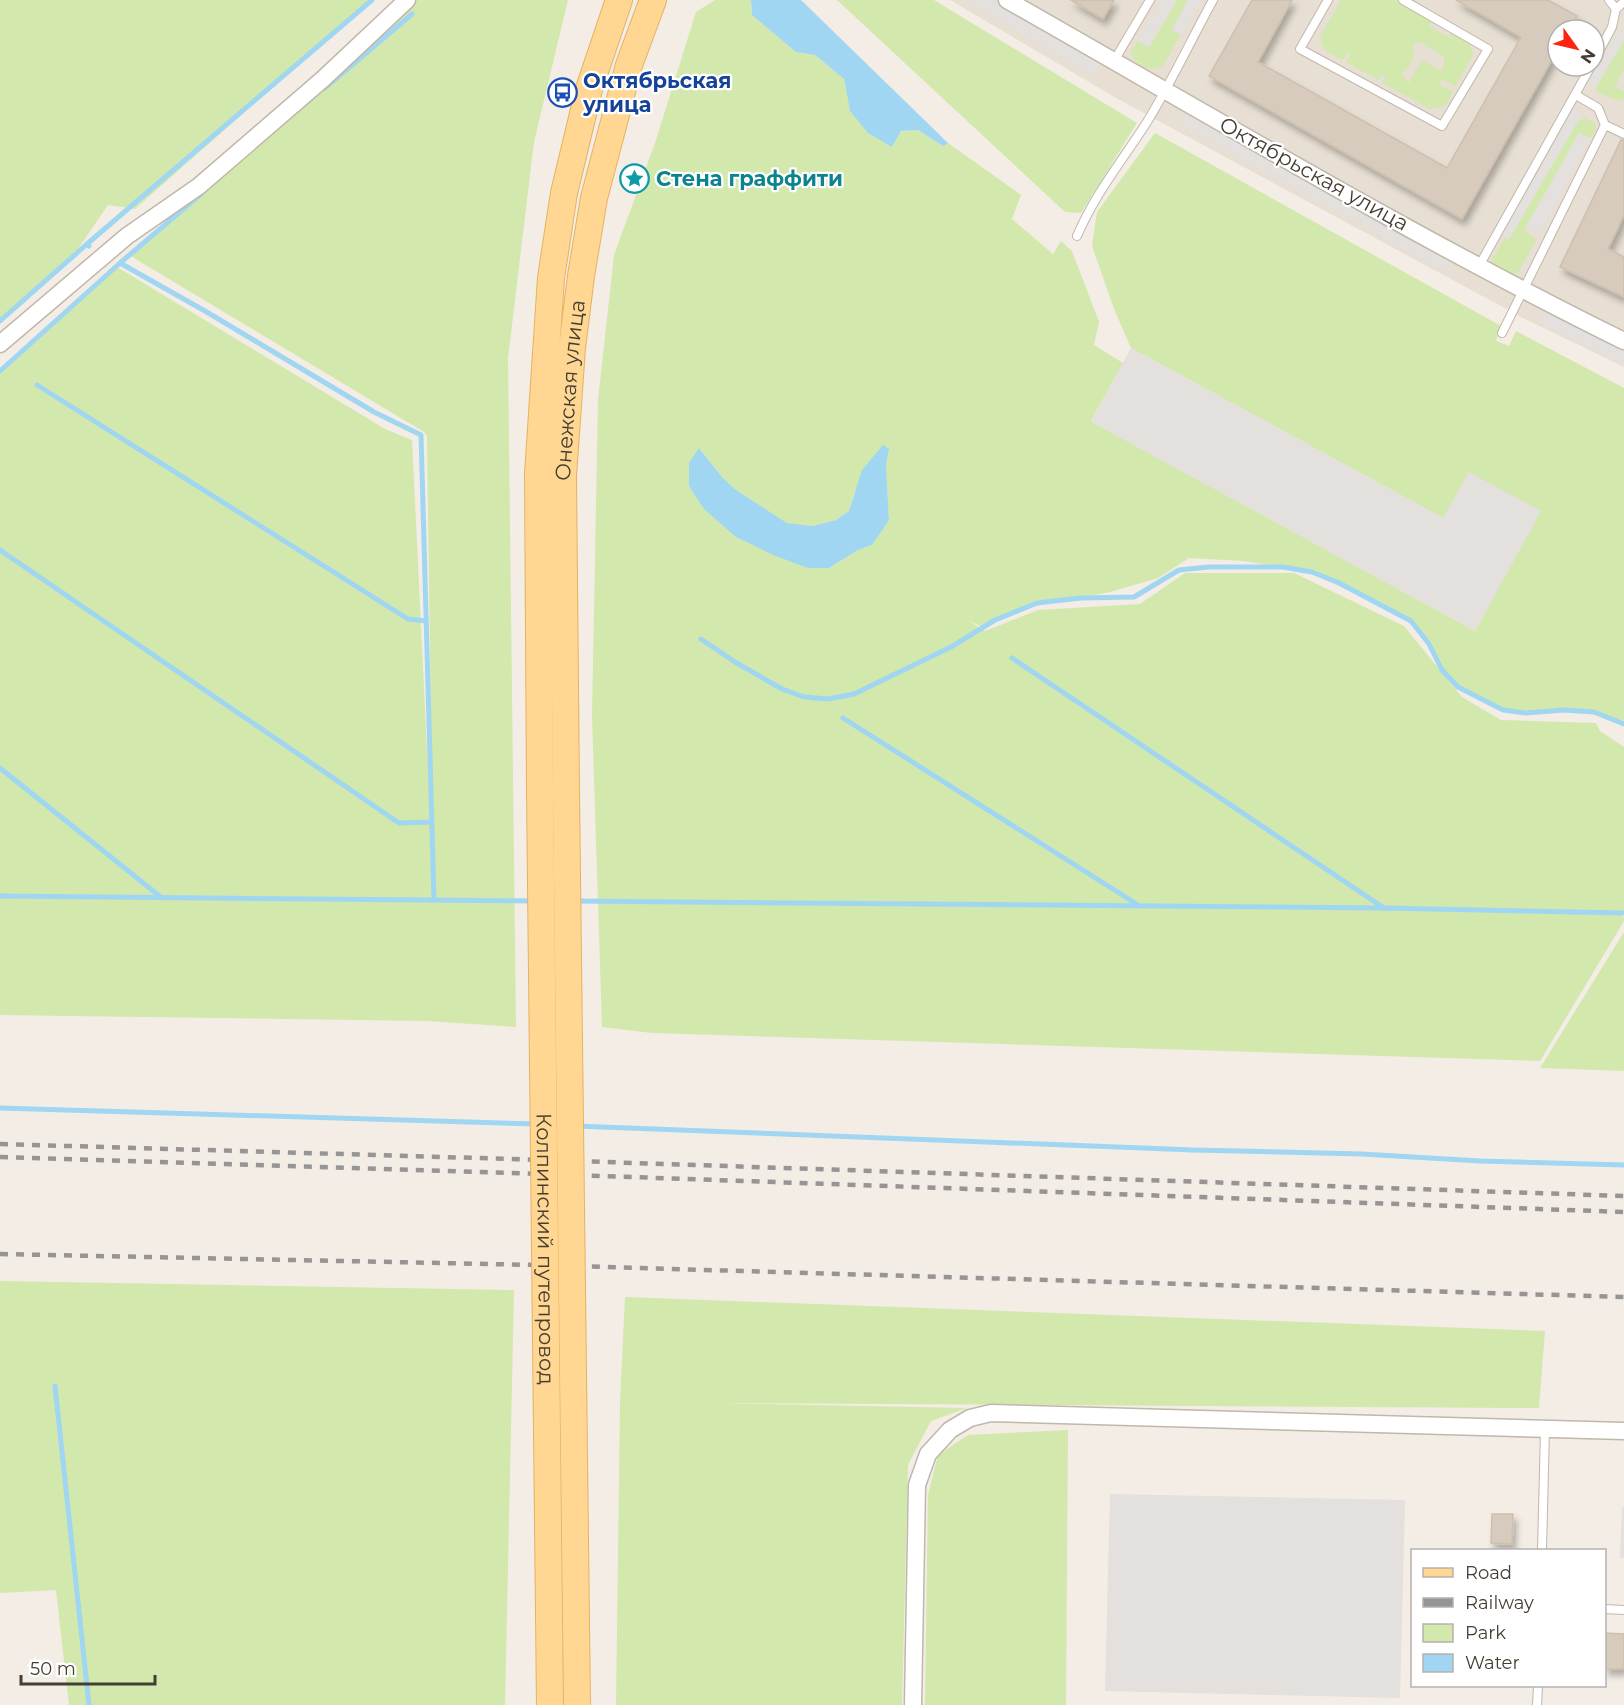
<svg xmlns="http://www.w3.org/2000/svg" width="1624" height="1705" viewBox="0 0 1624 1705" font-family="Montserrat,sans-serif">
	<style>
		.residential { fill: #e7dfd3; fill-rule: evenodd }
		.green { fill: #d2e8ad; fill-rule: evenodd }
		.parking { fill: #e3e0dd }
		.water { fill: #a0d6f1 }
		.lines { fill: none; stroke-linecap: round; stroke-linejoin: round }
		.stream { stroke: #a0d6f1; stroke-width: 5 }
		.building { fill: #d7cbbd; stroke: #cfbfad; stroke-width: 1.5; filter: url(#shadow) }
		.service-casing { stroke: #c1b7aa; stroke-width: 10 }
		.minor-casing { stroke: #c1b7aa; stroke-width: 19 }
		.primary-casing { stroke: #e5b261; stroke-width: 28 }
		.service { stroke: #fff; stroke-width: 8 }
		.minor { stroke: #fff; stroke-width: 16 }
		.primary { stroke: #ffd792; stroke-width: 26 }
		.rail { stroke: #959595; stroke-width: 4.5; stroke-dasharray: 8 8; stroke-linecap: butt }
		.primary-bridge-casing { stroke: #e5b261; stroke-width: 28; stroke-linecap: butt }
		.primary-bridge { stroke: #ffd792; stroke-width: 26 }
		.labels { text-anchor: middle; stroke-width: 4.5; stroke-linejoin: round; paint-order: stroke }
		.transit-label { font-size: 21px; font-weight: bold; fill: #164399; stroke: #fff; text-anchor: start }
		.street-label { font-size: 21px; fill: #453d34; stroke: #fff }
		.culture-label { font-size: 21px; font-weight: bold; fill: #0d838f; stroke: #fff; text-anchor: start }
	</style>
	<defs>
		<filter id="shadow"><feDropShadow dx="3.5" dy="6" stdDeviation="3" flood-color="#0004"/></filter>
	</defs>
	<rect width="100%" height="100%" fill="#f3ede5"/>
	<!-- residential -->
	<path class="residential" d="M 950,0 L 1624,0 L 1624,367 L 1523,318 L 1118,99 ZM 1558,30 L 1594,30 L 1594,66 L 1558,66 Z"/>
	<!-- green -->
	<path class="green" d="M 0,0 L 371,0 L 135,209 L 108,205 L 78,249 L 0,319 Z
		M 415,0 L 568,0 L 534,142 L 508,358 L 516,1027 L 426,1021 L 0,1015 L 0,372 L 117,267 L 385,429 L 412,440 L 433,873 L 427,436 L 424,432 L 129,255 L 330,79 Z
		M 715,0 L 751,0 L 752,15 L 796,52 L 815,55 L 844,79 L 850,111 L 892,147 L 901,131 L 918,130 L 943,146 L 948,143 L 1021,195 L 1012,219 L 1053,254 L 1061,241 L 1072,251 L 1099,322 L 1094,345 L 1123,363 L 1091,421 L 1475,631 L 1540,511 L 1443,518 L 1131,348 L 1114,309 L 1092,246 L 1097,212 L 1155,133 L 1501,326 L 1496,341 L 1509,346 L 1516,331 L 1624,388 L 1624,721 L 1594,712 L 1564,710 L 1526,713 L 1503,710 L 1458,687 L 1442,670 L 1429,644 L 1411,621 L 1339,583 L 1312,572 L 1243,561 L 1189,558 L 1158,578 L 1110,592 L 1030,607 L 995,620 L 983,627 L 969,621 L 985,631 L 1038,610 L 1140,604 L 1185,573 L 1294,573 L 1404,626 L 1462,697 L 1501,720 L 1596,723 L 1600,731 L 1624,747 L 1624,912 L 1617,913 L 1624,917 L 1624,921 L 1540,1061 L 652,1033 L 602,1027 L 592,716 L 598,400 L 614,255 L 655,143 L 696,12 ZM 699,448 L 722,477 L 736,490 L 787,523 L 813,526 L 836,520 L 849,511 L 855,491 L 889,450 L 886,465 L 889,520 L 872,545 L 858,550 L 829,568 L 808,568 L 736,537 L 689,486 Z
		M 837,0 L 934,0 L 1137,123 L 1081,213 L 1065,212 Z
		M 1177,0 L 1188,0 L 1172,30 L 1181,35 L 1162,67 C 1149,72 1137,65 1130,53 L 1138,41 L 1149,47 Z
		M 1341,0 L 1394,0 L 1432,21 L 1429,26 L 1454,40 L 1449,34 L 1451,31 L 1469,42 L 1473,55 L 1455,87 L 1442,79 L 1439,84 L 1453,92 L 1445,106 L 1430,109 L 1382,83 L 1386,76 L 1381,75 L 1378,80 L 1346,62 L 1351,54 L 1347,53 L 1343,60 C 1331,54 1319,51 1321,35 ZM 1419,42 L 1445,57 C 1443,62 1445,66 1442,71 L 1424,61 L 1419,64 L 1408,84 L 1402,73 C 1413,65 1415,57 1413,44 Z
		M 1624,40 L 1624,69 L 1615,87 L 1624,91 L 1624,98 L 1619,101 L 1594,91 Z
		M 1585,118 L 1595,123 L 1596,129 L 1590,138 L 1579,133 L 1527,225 L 1525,231 L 1534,237 L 1536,241 L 1517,274 L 1509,275 L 1492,264 L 1492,259 L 1505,237 L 1508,241 L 1578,121 Z
		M 1624,932 L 1624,1071 L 1540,1068 Z
		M 0,1281 L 514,1290 L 505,1705 L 69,1705 L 56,1590 L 0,1593 Z
		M 625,1297 L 1545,1331 L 1539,1408 L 709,1403 L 967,1408 L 931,1421 L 908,1465 L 902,1705 L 616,1705 L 620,1402 Z
		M 1068,1430 L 1066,1705 L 925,1705 L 928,1495 L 938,1455 L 968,1435 Z"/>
	<!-- parking -->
	<path class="parking" d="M 966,0 L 992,0 L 1100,64 L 1093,75 Z
		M 1162,0 L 1177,0 L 1149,47 L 1138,41 Z
		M 1188,0 L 1201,0 L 1181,35 L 1172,30 Z
		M 1619,29 L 1624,34 L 1624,40 L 1594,91 L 1588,82 Z
		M 1572,110 L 1581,115 L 1508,241 L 1501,232 Z
		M 1186,113 L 1450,261 L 1445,271 L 1180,123 Z
		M 1580,133 L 1590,138 L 1541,232 L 1527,225 Z
		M 1544,311 L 1624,350 L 1624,364 L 1539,322 Z
		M 1131,348 L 1443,518 L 1469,472 L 1541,511 L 1475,631 L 1091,422 Z
		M 1110,1494 L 1405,1500 L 1400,1698 L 1105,1691 Z
		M 1622,1507 L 1624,1507 L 1624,1558 L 1620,1558 Z"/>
	<!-- water -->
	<path class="water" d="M 751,0 L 801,0 L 948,143 L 943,146 L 918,130 L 901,131 L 892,147 L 868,133 L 850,111 L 844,79 L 815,55 L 796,52 L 752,15 Z
		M 883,445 L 889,449 L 886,465 L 889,520 L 881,532 L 872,545 L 858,550 L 829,568 L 808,568 L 773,555 L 736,537 L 704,509 L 689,486 L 689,463 L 699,448 L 722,477 L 736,490 L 787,523 L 813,526 L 836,520 L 849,511 L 862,470 Z"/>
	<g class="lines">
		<!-- stream -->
		<path class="stream" d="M 325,88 L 412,14
			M 87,244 L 372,0
			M 120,263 L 205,311 L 374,412 L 421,435 L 434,900
			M 0,321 L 87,244 L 89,246
			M 0,371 L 120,263 L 201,194
			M 37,385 L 408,619 L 426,621
			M 0,550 L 399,823 L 432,822
			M 701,639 L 735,662 L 782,689 L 804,697 L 828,699 L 854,694 L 951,647 L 995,620 L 1037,603 L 1081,598 L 1134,597 L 1179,570 L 1208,567 L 1283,567 L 1312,572 L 1339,583 L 1411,621 L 1429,644 L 1442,670 L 1458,687 L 1503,710 L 1526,713 L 1564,710 L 1594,712 L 1624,724
			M 1012,658 L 1384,908
			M 843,718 L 1138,905
			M 0,768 L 162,898
			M 0,896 L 533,901
			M 573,901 L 1385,908 L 1624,913
			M 0,1108 L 537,1124
			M 576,1126 L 1193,1150 L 1362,1154 L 1480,1161 L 1624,1165
			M 55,1386 L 89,1705"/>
	</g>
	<!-- building -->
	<path class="building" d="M 1071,0 L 1114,0 L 1103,19 Z
		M 1252,0 L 1292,0 L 1258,62 L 1447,168 L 1521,37 L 1456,0 L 1548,0 L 1577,16 L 1569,30 L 1558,30 L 1558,49 L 1462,219 L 1209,76 Z
		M 1621,140 L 1624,140 L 1624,215 L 1608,249 L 1624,257 L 1624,297 L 1560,267 Z
		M 1492,1514 L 1513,1514 L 1512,1544 L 1491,1543 Z
		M 1605,1633 L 1624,1634 L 1624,1669 L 1605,1669 Z"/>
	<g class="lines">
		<defs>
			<path id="service" d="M 1328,0 L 1300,49 L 1442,126 L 1488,49 L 1403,0
				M 1616,9 L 1624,2
				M 1114,61 L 1150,0
				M 1594,61 L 1612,27 L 1616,9 L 1609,0
				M 1576,95 L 1598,108 L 1605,125 L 1624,134
				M 1077,236 C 1096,192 1122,161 1147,122 C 1171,83 1191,40 1213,0
				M 1479,266 L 1591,66
				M 1502,333 L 1605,125
				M 1542,1550 L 1545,1429
				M 1604,1609 L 1624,1610
				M 1537,1705 L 1538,1686"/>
			<path id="minor" d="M 1007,0 C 1211,116 1413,237 1624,341
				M 0,344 L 127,236 L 199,186 L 323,79 L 407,0
				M 913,1705 L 917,1485 L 928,1454 L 950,1430 L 970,1418 L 991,1413 L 1624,1431"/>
			<g id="primary">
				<path d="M 540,791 L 538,474 L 551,278 L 564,193 L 589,89 L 619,0"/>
				<path id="s1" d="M 566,792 L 563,476 L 572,348 L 581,276 L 594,198 L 629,65 L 653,0"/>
			</g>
		</defs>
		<!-- service casing -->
		<use href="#service" class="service-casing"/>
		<!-- minor casing -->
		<use href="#minor" class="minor-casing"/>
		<!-- primary casing -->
		<use href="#primary" class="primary-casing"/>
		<!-- service -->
		<use href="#service" class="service"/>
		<!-- minor -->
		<use href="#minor" class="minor"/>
		<!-- primary -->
		<use href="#primary" class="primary"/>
		<!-- rail -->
		<path class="rail" d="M 0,1144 L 545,1160 L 1624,1196
			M 0,1157 L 545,1174 L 1624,1212
			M 0,1254 L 537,1265 L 1624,1297"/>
		<defs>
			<g id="primary-bridge">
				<path id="s2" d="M 540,791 L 550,1705"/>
				<path d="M 566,792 L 577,1705"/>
			</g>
		</defs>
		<!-- primary-bridge casing -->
		<use href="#primary-bridge" class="primary-bridge-casing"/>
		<!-- primary-bridge -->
		<use href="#primary-bridge" class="primary-bridge"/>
	</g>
	<!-- icons -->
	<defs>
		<symbol id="bus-ring" viewBox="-11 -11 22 22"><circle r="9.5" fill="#fff" stroke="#1a4fb4" stroke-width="1.5"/><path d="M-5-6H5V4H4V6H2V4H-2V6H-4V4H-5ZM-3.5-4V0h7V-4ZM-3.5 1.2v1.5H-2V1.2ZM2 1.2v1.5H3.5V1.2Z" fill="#1a4fb4"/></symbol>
		<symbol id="sight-ring" viewBox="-11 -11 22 22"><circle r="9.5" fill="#fff" stroke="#0f9aa8" stroke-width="1.5"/><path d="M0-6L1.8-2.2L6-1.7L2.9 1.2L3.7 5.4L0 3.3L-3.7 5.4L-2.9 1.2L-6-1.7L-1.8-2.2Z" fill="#0f9aa8"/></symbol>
	</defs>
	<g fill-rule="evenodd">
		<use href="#bus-ring" x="546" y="76" width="33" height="33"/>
		<use href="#sight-ring" x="618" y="162" width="33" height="33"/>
	</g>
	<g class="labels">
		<!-- transit labels -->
		<g class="transit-label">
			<text x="583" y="88">Октябрьская<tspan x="583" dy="24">улица</tspan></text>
		</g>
		<!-- street labels -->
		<g class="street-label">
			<text transform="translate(1314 174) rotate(29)" y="7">Октябрьская улица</text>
			<text dy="7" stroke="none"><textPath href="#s1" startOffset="402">Онежская улица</textPath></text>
			<text dy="7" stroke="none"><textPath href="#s2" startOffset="458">Колпинский путепровод</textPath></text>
		</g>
		<!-- culture labels -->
		<g class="culture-label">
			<text x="656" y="186">Стена граффити</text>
		</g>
	</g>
	<!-- legend -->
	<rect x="1411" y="1549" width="195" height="138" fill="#ffffff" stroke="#b5b1ae" stroke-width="1.5"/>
	<rect x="1423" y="1568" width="30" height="9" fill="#ffd792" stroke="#b5b1ae" stroke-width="1.5"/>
	<text x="1465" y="1579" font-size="18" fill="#453d34">Road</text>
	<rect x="1423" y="1598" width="30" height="9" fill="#959595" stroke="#b5b1ae" stroke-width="1.5"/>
	<text x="1465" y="1609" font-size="18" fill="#453d34">Railway</text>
	<rect x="1423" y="1624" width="30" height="18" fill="#d2e8ad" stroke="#b5b1ae" stroke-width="1.5"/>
	<text x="1465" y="1639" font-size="18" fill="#453d34">Park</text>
	<rect x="1423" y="1654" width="30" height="18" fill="#a0d6f1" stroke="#b5b1ae" stroke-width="1.5"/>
	<text x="1465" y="1669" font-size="18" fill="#453d34">Water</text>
	<!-- north arrow -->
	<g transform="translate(1576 48) rotate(124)"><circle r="28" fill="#ffffff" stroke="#b5b1ae" stroke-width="1.5"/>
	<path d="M0-4.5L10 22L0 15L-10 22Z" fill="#fd2212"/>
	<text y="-9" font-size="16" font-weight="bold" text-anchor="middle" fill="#453d34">N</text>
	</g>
	<!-- scale -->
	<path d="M21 1675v9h134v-9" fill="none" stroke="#453d34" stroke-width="3"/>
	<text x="30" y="1675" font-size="18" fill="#453d34" stroke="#ffffff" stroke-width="4.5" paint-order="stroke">50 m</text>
</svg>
